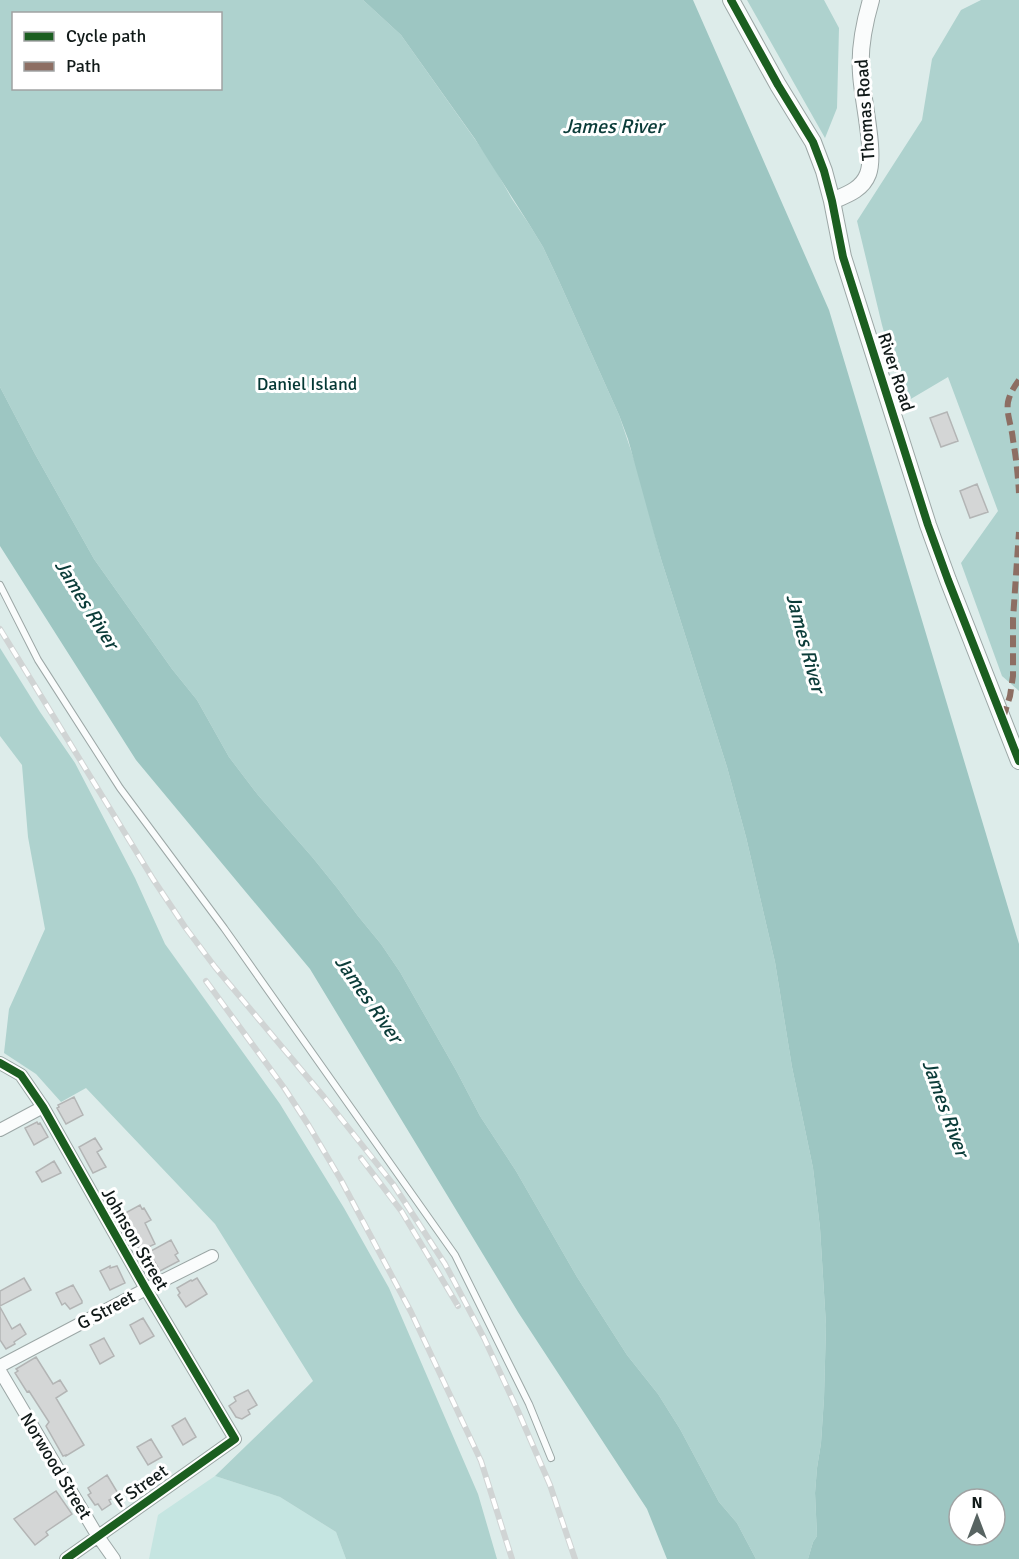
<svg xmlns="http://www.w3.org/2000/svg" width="1019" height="1559" viewBox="0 0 1019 1559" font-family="Signika,sans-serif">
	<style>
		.green { fill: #c5e5e1 }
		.forest { fill: #aed2ce; fill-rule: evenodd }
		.water { fill: #9dc6c2; fill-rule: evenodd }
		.building { fill: #d4d6d6; stroke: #b3b5b5; stroke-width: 1.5 }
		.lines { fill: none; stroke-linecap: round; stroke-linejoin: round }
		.lane-casing { stroke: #9ca7a6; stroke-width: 8 }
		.street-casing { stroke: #9ca7a6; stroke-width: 14 }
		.secondary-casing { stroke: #9ca7a6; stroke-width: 18 }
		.lane { stroke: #fafcfc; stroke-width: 6 }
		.street { stroke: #fafcfc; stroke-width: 12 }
		.secondary { stroke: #fafcfc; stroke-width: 16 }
		.rail-casing { stroke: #d0d4d4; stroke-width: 6 }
		.rail { stroke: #fff; stroke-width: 4; stroke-dasharray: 11; stroke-linecap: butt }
		.quiet { stroke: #8d6e63; stroke-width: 6; stroke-dasharray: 12 6; stroke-linecap: butt }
		.cycleway-casing { stroke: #fff; stroke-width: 11 }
		.cycleway { stroke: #1b5e20; stroke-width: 8 }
		.labels { text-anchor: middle; stroke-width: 6; stroke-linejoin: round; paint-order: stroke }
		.street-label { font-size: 18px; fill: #111a19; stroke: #fff }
		.park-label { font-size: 18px; fill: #053835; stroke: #fff }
		.water-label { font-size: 20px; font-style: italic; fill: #0b3c39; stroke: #fff }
	</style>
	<rect width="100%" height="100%" fill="#ddecea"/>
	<!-- green -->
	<path class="green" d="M 215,1476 L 280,1497 L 336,1532 L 346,1559 L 149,1559 L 158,1515 Z"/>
	<!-- forest -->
	<path class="forest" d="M 0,0 L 363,0 L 401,35 L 491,162 L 512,199 L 529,224 L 543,247 L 559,281 L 619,415 L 639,474 L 661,559 L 727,767 L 746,837 L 775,962 L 792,1067 L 813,1168 L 820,1228 L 826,1325 L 824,1398 L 821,1443 L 817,1468 L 815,1493 L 817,1536 L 813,1542 L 808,1559 L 756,1559 L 737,1523 L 719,1502 L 680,1429 L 658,1394 L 627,1355 L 577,1277 L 516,1171 L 480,1116 L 457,1072 L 400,972 L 381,944 L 358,916 L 338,889 L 313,858 L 258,795 L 229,757 L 197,700 L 172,669 L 94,559 L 35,454 L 0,387 ZM 14,14 L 220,14 L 220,88 L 14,88 Z
		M 747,0 L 824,0 L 839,28 L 837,108 L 825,138 Z
		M 981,0 L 1019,0 L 1019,691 L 1002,676 L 961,563 L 998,511 L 948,377 L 904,403 L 882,325 L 857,221 L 922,120 L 932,59 L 961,10 Z
		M 0,648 L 40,712 L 75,763 L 135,878 L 165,944 L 280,1104 L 344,1208 L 389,1288 L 478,1494 L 497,1559 L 346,1559 L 336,1532 L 280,1497 L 215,1476 L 313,1381 L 215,1224 L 86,1088 L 61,1102 L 36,1074 L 4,1053 L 9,1009 L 45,929 L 28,837 L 22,765 L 0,736 Z"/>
	<!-- water -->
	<path class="water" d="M 363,0 L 693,0 L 829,310 L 1019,944 L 1019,1559 L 808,1559 L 813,1542 L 817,1536 L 815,1493 L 817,1468 L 821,1443 L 824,1398 L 826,1325 L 820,1228 L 813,1168 L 792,1067 L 775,962 L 746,837 L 727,767 L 661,559 L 628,439 L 619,415 L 559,281 L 543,247 L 529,224 L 475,139 L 401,35 ZM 959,1499 L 995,1499 L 995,1535 L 959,1535 Z
		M 0,387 L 35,454 L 94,559 L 172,669 L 197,700 L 229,757 L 258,795 L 313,858 L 338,889 L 358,916 L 381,944 L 400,972 L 457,1072 L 480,1116 L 516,1171 L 577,1277 L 627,1355 L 658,1394 L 680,1429 L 719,1502 L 737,1523 L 756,1559 L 667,1559 L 647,1509 L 518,1312 L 310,969 L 136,760 L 0,546 Z"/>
	<!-- building -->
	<path class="building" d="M 947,412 L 958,441 L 941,447 L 930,418 Z
		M 977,484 L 988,512 L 970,518 L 960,491 Z
		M 74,1097 L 83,1115 L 66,1124 L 57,1108 L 59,1107 L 58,1105 Z
		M 37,1122 L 38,1124 L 40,1123 L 48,1137 L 34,1145 L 25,1128 Z
		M 95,1138 L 102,1149 L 97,1152 L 106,1167 L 93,1173 L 79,1147 Z
		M 54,1161 L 61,1173 L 42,1182 L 36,1172 Z
		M 140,1205 L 142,1209 L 144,1208 L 151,1220 L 145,1223 L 155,1244 L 140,1251 L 136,1244 L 134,1245 L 118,1217 Z
		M 171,1240 L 178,1253 L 175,1255 L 179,1261 L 160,1271 L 149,1252 Z
		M 110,1266 L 110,1268 L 117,1266 L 125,1283 L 110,1290 L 100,1271 Z
		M 24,1278 L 31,1290 L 0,1306 L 0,1291 Z
		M 197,1278 L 207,1294 L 186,1307 L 178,1295 L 180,1293 L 177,1288 L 191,1280 L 192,1281 Z
		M 73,1285 L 82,1301 L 82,1303 L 70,1309 L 65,1303 L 62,1305 L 56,1293 Z
		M 0,1307 L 12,1329 L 20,1324 L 26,1334 L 14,1342 L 15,1344 L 6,1349 L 0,1340 Z
		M 143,1318 L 154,1336 L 140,1344 L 130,1325 Z
		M 104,1338 L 114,1356 L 100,1364 L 90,1345 Z
		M 36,1357 L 53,1384 L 60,1380 L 67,1391 L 56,1398 L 84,1445 L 66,1456 L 66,1455 L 63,1456 L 46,1426 L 49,1422 L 29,1391 L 27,1392 L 15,1373 L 18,1371 L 16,1369 Z
		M 248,1390 L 257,1405 L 248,1410 L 250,1414 L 242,1419 L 236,1417 L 229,1406 L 236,1401 L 234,1397 Z
		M 185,1418 L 196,1437 L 183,1445 L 172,1426 Z
		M 151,1439 L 162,1457 L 148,1465 L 137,1447 Z
		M 107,1475 L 119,1495 L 109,1500 L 111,1504 L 102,1510 L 98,1504 L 95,1505 L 88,1495 L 91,1493 L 88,1488 Z
		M 56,1491 L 72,1514 L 47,1531 L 46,1532 L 48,1535 L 35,1545 L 14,1519 Z"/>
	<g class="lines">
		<defs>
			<path id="lane" d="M 0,585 L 38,660 L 120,788 L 224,928 L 455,1255 L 529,1404 L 551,1458"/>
			<path id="street" d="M 0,1063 L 21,1075 L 43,1107 L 146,1289 L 235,1439 L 66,1559
				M 0,1130 L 43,1107
				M 0,1366 L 146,1289 L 212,1256
				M 0,1371 L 97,1535 L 114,1559"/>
			<path id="secondary" d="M 731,0 L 778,85 L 813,142 L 824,171 L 832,201 L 843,257 L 928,525 L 948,580 L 1019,761
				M 832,201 C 846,195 862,190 868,174 C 876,153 862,98 861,73 C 859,48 864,24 871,0"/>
		</defs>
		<!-- lane casing -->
		<use href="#lane" class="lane-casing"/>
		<!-- street casing -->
		<use href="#street" class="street-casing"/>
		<!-- secondary casing -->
		<use href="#secondary" class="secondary-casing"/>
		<!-- lane -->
		<use href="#lane" class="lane"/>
		<!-- street -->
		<use href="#street" class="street"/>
		<!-- secondary -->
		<use href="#secondary" class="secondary"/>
		<defs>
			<path id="rail" d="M 0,629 L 153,879 L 185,927 L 215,967 L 324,1097 L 393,1184 L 445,1264 L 484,1338 L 518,1411 L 550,1485 L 575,1559
				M 206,981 L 285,1089 L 309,1126 L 341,1180 L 411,1312 L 481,1461 L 512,1559
				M 361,1158 L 402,1212 L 458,1306"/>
		</defs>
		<!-- rail casing -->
		<use href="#rail" class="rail-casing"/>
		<!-- rail -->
		<use href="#rail" class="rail"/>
		<!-- quiet -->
		<path class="quiet" d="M 1019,380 C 1014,387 1010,393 1008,402 C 1006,414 1012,427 1013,440 C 1016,457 1018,475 1019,493
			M 1003,718 L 1010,696 L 1013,676 L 1013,619 L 1019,532"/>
		<defs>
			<path id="cycleway" d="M 731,0 L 778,85 L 813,142 L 824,171 L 832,201 L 843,257 L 928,525 L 948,580 L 1019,761
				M 0,1063 L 21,1075 L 43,1107 L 146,1289 L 235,1439 L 66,1559"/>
		</defs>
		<!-- cycleway casing -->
		<use href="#cycleway" class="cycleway-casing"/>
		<!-- cycleway -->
		<use href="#cycleway" class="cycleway"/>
	</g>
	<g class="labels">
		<!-- street labels -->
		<g class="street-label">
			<text transform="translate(865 110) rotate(-94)" y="6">Thomas Road</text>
			<text transform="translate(896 372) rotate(72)" y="6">River Road</text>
			<text transform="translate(135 1239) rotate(60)" y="6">Johnson Street</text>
			<text transform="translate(106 1310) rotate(-28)" y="6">G Street</text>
			<text transform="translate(56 1466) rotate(59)" y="6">Norwood Street</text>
			<text transform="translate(141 1486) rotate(-35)" y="6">F Street</text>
		</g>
		<!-- park labels -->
		<g class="park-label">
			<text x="307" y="390">Daniel Island</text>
		</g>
		<!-- water labels -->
		<g class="water-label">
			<text x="613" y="133">James River</text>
			<text transform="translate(87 604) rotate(58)" y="7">James River</text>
			<text transform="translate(806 643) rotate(75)" y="7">James River</text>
			<text transform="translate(369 999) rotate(55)" y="7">James River</text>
			<text transform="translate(946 1108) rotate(70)" y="7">James River</text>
		</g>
	</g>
	<!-- legend -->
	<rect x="12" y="12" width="210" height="78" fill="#ffffff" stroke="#a0a3a3" stroke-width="1.5"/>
	<rect x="24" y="32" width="30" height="9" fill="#1b5e20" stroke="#a0a3a3" stroke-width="1.5"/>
	<text x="66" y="42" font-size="18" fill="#111a19">Cycle path</text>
	<rect x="24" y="62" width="30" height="9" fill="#8d6e63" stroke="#a0a3a3" stroke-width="1.5"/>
	<text x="66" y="72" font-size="18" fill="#111a19">Path</text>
	<!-- north arrow -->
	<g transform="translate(977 1517)"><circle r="28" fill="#ffffff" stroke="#a0a3a3" stroke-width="1.5"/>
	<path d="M0-4.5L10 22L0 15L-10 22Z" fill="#586462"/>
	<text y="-9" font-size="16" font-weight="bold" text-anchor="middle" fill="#111a19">N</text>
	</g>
</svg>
